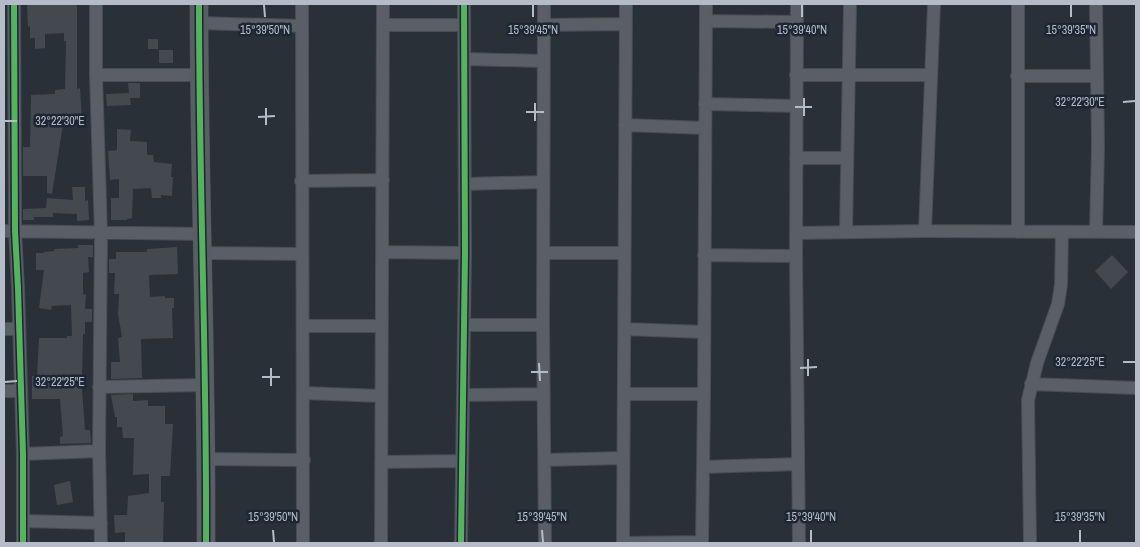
<svg xmlns="http://www.w3.org/2000/svg" width="1140" height="547" viewBox="0 0 1140 547" font-family="'Archivo Narrow',sans-serif">
	<style>
		.building { fill: #444950 }
		.lines { fill: none; stroke-linecap: round; stroke-linejoin: round }
		.street-casing { stroke: #484c53; stroke-width: 14 }
		.secondary-casing { stroke: #484c53; stroke-width: 19 }
		.street { stroke: #5a5e66; stroke-width: 12 }
		.secondary { stroke: #595d64; stroke-width: 18 }
		.cycleway-casing { stroke: #1d2633; stroke-width: 9 }
		.cycleway { stroke: #56b35d; stroke-width: 6 }
		.ticks { fill: none; stroke: #b4bcc9; stroke-width: 2 }
		.ticks-label { font-size: 12px; text-anchor: middle; fill: #b4bcc9; stroke: #1d2633; stroke-width: 5; stroke-linejoin: round; paint-order: stroke }
	</style>
	<rect width="100%" height="100%" fill="#2a3038"/>
	<!-- building -->
	<path class="building" d="M 27,4 L 77,4 L 77,89 L 80,88 L 82,121 L 71,122 L 71,118 L 64,118 L 52,194 L 47,193 L 47,176 L 23,176 L 23,147 L 30,147 L 31,95 L 55,94 L 55,90 L 65,89 L 66,41 L 64,41 L 64,33 L 45,34 L 45,48 L 35,49 L 35,38 L 30,38 L 30,26 L 28,27 Z
		M 148,39 L 158,39 L 158,49 L 148,49 Z
		M 159,50 L 173,50 L 173,63 L 159,63 Z
		M 128,83 L 140,83 L 140,98 L 130,98 L 131,105 L 107,106 L 106,94 L 129,93 Z
		M 117,129 L 131,130 L 130,141 L 147,142 L 147,155 L 153,155 L 154,162 L 172,164 L 171,177 L 173,177 L 172,196 L 161,195 L 161,198 L 152,198 L 151,188 L 133,189 L 132,218 L 127,219 L 127,220 L 111,220 L 111,198 L 119,198 L 119,179 L 110,180 L 108,151 L 117,150 Z
		M 72,187 L 85,187 L 85,201 L 88,200 L 89,220 L 77,221 L 77,214 L 53,213 L 53,217 L 34,217 L 34,220 L 23,220 L 23,209 L 46,208 L 47,198 L 73,200 Z
		M 78,245 L 93,245 L 93,257 L 88,257 L 89,272 L 83,273 L 83,294 L 86,295 L 85,309 L 92,309 L 92,322 L 85,322 L 85,334 L 83,334 L 82,379 L 83,379 L 82,390 L 85,430 L 90,430 L 91,443 L 60,444 L 60,437 L 63,436 L 60,399 L 32,399 L 32,376 L 37,376 L 39,338 L 67,338 L 67,336 L 72,336 L 71,305 L 52,306 L 51,310 L 39,308 L 44,270 L 36,270 L 36,253 L 44,253 L 44,252 L 54,251 L 54,249 L 78,248 Z
		M 177,247 L 178,274 L 149,275 L 150,297 L 165,296 L 165,298 L 174,298 L 174,308 L 172,308 L 173,338 L 141,339 L 142,378 L 111,379 L 111,362 L 120,362 L 118,338 L 122,337 L 118,314 L 119,294 L 114,294 L 115,273 L 109,273 L 109,259 L 116,259 L 116,252 L 147,252 L 147,249 Z
		M 1112,255 L 1128,272 L 1111,289 L 1095,271 Z
		M 133,394 L 133,401 L 148,400 L 148,406 L 165,406 L 165,424 L 173,424 L 170,476 L 161,476 L 161,502 L 164,502 L 163,543 L 125,543 L 125,532 L 115,533 L 114,515 L 127,515 L 128,496 L 149,493 L 149,474 L 133,475 L 134,438 L 123,438 L 122,427 L 117,427 L 117,417 L 115,417 L 111,395 Z
		M 70,481 L 73,502 L 57,505 L 54,485 Z"/>
	<g class="lines">
		<defs>
			<path id="street" d="M 14,4 L 15,231 L 18,288 L 23,454 L 23,543
				M 96,4 L 96,75 L 101,234 L 99,451 L 101,543
				M 302,4 L 303,543
				M 544,4 L 543,325 L 545,543
				M 797,4 L 796,256 L 799,543
				M 1018,4 L 1018,232
				M 706,21 L 797,22
				M 199,23 L 302,26
				M 383,25 L 464,25
				M 544,25 L 626,24
				M 465,59 L 543,61
				M 96,75 L 199,75
				M 796,75 L 931,75
				M 1017,76 L 1096,76
				M 705,104 L 796,106
				M 625,125 L 705,128
				M 796,158 L 847,158
				M 301,181 L 383,180
				M 465,184 L 543,182
				M 4,231 L 201,234
				M 925,231 L 934,4
				M 846,232 L 850,4
				M 1096,232 L 1098,147 L 1096,4
				M 796,233 L 925,231 L 1136,232
				M 383,252 L 465,253
				M 201,253 L 302,254
				M 543,253 L 624,253
				M 704,255 L 796,256
				M 464,325 L 543,325
				M 303,326 L 382,326
				M 4,329 L 19,329
				M 624,329 L 704,332
				M 1031,384 L 1136,388
				M 99,387 L 204,385
				M 4,391 L 20,391
				M 304,393 L 381,396
				M 624,394 L 704,394
				M 463,395 L 543,394
				M 23,454 L 99,451
				M 207,459 L 304,460
				M 544,460 L 623,458
				M 381,462 L 462,461
				M 703,467 L 798,464
				M 23,521 L 101,523
				M 381,543 L 383,4
				M 461,543 L 465,253 L 464,4
				M 623,543 L 626,4
				M 623,543 L 702,542
				M 702,543 L 704,394 L 706,4
				M 1030,543 L 1028,400 L 1037,363 L 1058,304 L 1061,285 L 1062,232"/>
			<path id="secondary" d="M 199,4 C 199,184 207,363 206,543"/>
		</defs>
		<!-- street casing -->
		<use href="#street" class="street-casing"/>
		<!-- secondary casing -->
		<use href="#secondary" class="secondary-casing"/>
		<!-- street -->
		<use href="#street" class="street"/>
		<!-- secondary -->
		<use href="#secondary" class="secondary"/>
		<defs>
			<path id="cycleway" d="M 14,4 L 15,231 L 18,288 L 23,454 L 23,543
				M 199,4 C 199,184 207,363 206,543
				M 461,543 L 465,253 L 464,4"/>
		</defs>
		<!-- cycleway casing -->
		<use href="#cycleway" class="cycleway-casing"/>
		<!-- cycleway -->
		<use href="#cycleway" class="cycleway"/>
	</g>
	<!-- ticks -->
	<path class="ticks" d="M 264,5 L 265,17M 533,5 L 533,17M 802,5 L 802,17M 1071,5 L 1071,17M 804,98 L 804,116M 1123,102 L 1135,101M 535,103 L 535,121M 795,107 L 812,107M 266,108 L 266,125M 526,112 L 544,112M 258,117 L 275,116M 5,121 L 17,121M 808,359 L 808,376M 1123,362 L 1135,362M 539,363 L 540,381M 271,368 L 271,386M 800,368 L 817,367M 531,372 L 548,372M 262,377 L 280,377M 5,382 L 17,381M 273,530 L 274,542M 542,530 L 543,542M 811,530 L 811,542M 1080,530 L 1080,542"/>
	<g class="ticks-label">
		<text x="265" y="34">15°39'50"N</text>
		<text x="533" y="34">15°39'45"N</text>
		<text x="802" y="34">15°39'40"N</text>
		<text x="1071" y="34">15°39'35"N</text>
		<text x="1080" y="106">32°22'30"E</text>
		<text x="60" y="125">32°22'30"E</text>
		<text x="1080" y="366">32°22'25"E</text>
		<text x="60" y="386">32°22'25"E</text>
		<text x="273" y="521">15°39'50"N</text>
		<text x="542" y="521">15°39'45"N</text>
		<text x="811" y="521">15°39'40"N</text>
		<text x="1080" y="521">15°39'35"N</text>
	</g>
	<!-- border -->
	<rect width="1140" height="547" fill="none" stroke="#b4bcc9" stroke-width="10"/>
</svg>
